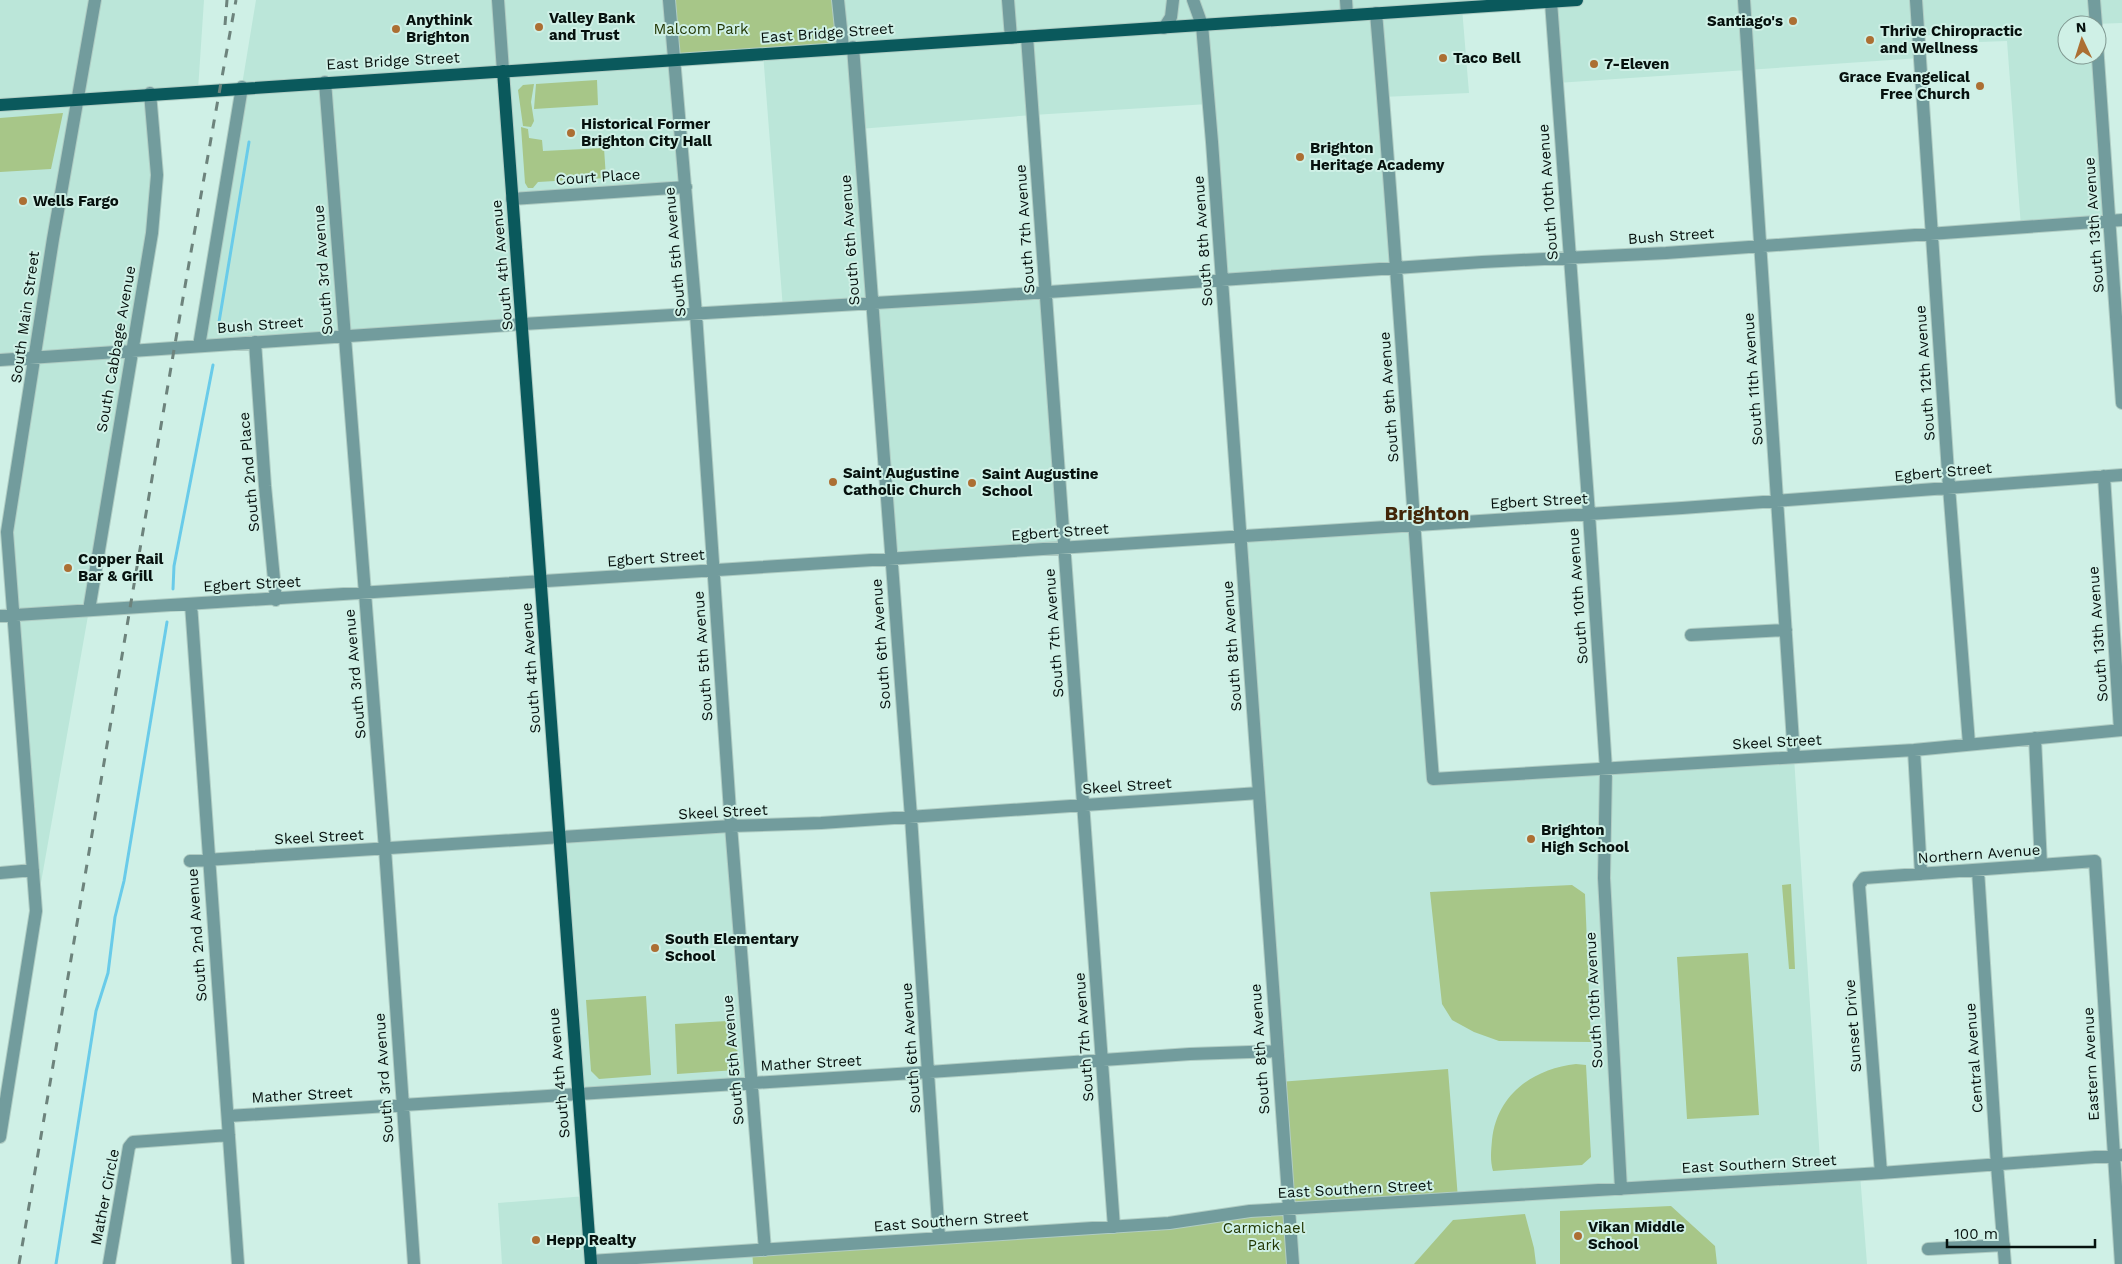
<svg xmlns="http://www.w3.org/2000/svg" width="2122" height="1264" viewBox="0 0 2122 1264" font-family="'Work Sans',sans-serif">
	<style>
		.built { fill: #bbe6d9 }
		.green { fill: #a7c688 }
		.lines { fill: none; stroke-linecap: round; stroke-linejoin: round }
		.stream { stroke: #69cbe9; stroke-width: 3 }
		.minor-casing { stroke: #afccc3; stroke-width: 14 }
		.major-casing { stroke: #afccc3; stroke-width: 14 }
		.minor { stroke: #729c9d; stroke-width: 12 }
		.major { stroke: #0a595c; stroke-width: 12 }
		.rail { stroke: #6d837c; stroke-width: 3; stroke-dasharray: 9 9; stroke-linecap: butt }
		.poi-dot { fill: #ac6f33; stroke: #cff0e6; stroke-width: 2 }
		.labels { text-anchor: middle; stroke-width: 4; stroke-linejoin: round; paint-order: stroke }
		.poi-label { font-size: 15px; font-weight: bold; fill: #06110e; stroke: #cff0e6; text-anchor: start }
		.park-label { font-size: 15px; fill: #223704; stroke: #cff0e6 }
		.street-label { font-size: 15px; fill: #06110e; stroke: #cff0e6 }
		.district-label { font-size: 20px; font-weight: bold; fill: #432609; stroke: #cff0e6 }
	</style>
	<rect width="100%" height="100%" fill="#cff0e6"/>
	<!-- built -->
	<path class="built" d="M 0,0 L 204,0 L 198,90 L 150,93 L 157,175 L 89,610 L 36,911 L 7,532 L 36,357 L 0,360 Z
		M 256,0 L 669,0 L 686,187 L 513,199 L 523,324 L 199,346 Z
		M 838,0 L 2122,0 L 2122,23 L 2067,25 L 2067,55 L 2097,55 L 2110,221 L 2021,227 L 2007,41 L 1979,42 L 1978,31 L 1919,36 L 1920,58 L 1557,83 L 1551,2 L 1462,8 L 1469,93 L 1383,97 L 1398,269 L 1222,279 L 1208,104 L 1033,115 L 859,129 L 871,303 L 1045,292 L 1064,548 L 891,560 L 871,303 L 783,309 L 763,53 Z
		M 1414,525 L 1433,778 L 1794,757 L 1821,1176 L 1860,1174 L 1867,1264 L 1293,1264 L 1240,537 Z
		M 732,826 L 752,1082 L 578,1094 L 559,838 Z
		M 586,1196 L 591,1260 L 752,1251 L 753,1264 L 502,1264 L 498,1203 Z"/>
	<!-- green -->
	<path class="green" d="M 669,0 L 838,0 L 843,48 L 674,59 Z
		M 597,80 L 598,105 L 534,109 L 536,84 Z
		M 534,84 L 531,102 L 534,121 L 531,127 L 523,126 L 518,90 L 523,85 Z
		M 63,113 L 51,169 L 0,172 L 0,118 Z
		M 521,127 L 528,129 L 529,138 L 542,140 L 543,151 L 604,148 L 606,178 L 538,182 L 533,188 L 528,188 L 525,183 Z
		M 1791,884 L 1795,969 L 1789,969 L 1782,885 Z
		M 1572,885 L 1585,894 L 1591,1042 L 1499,1041 L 1474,1032 L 1452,1020 L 1442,1004 L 1430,892 Z
		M 1748,953 L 1759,1115 L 1687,1119 L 1677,957 Z
		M 646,996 L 651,1075 L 599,1079 L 591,1071 L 586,1000 Z
		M 727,1021 L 728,1043 L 738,1051 L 740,1068 L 736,1070 L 677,1074 L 675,1024 Z
		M 1576,1064 L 1586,1065 L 1591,1157 L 1582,1165 L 1493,1171 C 1490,1160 1491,1152 1492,1140 C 1497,1095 1532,1069 1576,1064 Z
		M 1448,1069 L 1458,1199 L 1289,1209 L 1293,1264 L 753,1264 L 752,1251 L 1288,1209 L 1279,1082 Z
		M 1671,1206 L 1715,1246 L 1717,1264 L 1560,1264 L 1560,1211 Z
		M 1525,1214 L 1534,1248 L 1536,1264 L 1414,1264 L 1453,1220 Z"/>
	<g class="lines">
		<!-- stream -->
		<path class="stream" d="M 218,328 L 249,142
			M 173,589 L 174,566 L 213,365
			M 56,1264 L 96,1011 L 108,973 L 115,917 L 124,881 L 167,622"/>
		<defs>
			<path id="minor" d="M 498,0 L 503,71
				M 669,0 L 696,314 L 731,826 L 765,1250
				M 838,0 L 843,48
				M 1008,0 L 1011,38
				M 1193,0 L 1202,25 L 1212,142 L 1293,1264
				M 1346,0 L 1347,15
				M 1744,0 L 1794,757
				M 1916,0 L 1949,487 L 1969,744
				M 2094,0 L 2096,25
				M 1551,2 L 1589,514 L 1606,769 L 1604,878 L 1621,1189
				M 1376,13 C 1398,268 1413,523 1433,779 L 1914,750 L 2122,730
				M 1164,28 L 1171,17 L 1173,0
				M 1027,37 L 1114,1227
				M 2097,44 L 2122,403
				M 853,47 L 911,817 L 939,1238
				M 325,82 L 385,849 L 414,1264
				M 512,199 L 686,187
				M 255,342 L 265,486 L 276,600
				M 199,346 L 242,87
				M 0,360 L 523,324 L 975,297 L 1482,262 L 1666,253 L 2122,220
				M 2104,476 L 2120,730
				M 191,604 L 238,1264
				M 89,610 L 152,233 L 157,175 L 150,93
				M 0,616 L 1682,508 L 2122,475
				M 1691,635 L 1786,630
				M 2035,738 L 2041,865
				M 1914,750 L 1921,874
				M 190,861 L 731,826 L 821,823 L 1259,793
				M 1978,870 L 1997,1165 L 2005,1264
				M 0,873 L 33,870
				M 228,1116 L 929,1072 L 1190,1054 L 1277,1051
				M 0,1137 L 36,911 L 7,532 L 53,239 L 95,0
				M 1881,1173 L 1859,885 L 1864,878 L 2095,861 L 2121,1264
				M 1928,1249 L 2004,1245
				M 591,1261 L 1169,1223 L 1250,1211 L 1881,1173 L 2122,1155
				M 109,1264 L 129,1147 L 133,1142 L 229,1135"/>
			<path id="major" d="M 503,71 L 591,1264
				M 0,105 L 1577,0"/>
		</defs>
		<!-- minor casing -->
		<use href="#minor" class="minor-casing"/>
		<!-- major casing -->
		<use href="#major" class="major-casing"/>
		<!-- minor -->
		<use href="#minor" class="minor"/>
		<!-- major -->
		<use href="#major" class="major"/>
		<!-- rail -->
		<path class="rail" d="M 225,25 L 227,0
			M 19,1264 C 92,843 159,421 236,0"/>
	</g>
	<!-- markers -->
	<g class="poi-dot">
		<circle cx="1793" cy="21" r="5"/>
		<circle cx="539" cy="27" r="5"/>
		<circle cx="396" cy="29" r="5"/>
		<circle cx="1870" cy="40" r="5"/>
		<circle cx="1443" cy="58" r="5"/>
		<circle cx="1594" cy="64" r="5"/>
		<circle cx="1980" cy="86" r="5"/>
		<circle cx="571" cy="133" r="5"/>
		<circle cx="1300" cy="157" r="5"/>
		<circle cx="23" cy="201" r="5"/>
		<circle cx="833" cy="482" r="5"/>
		<circle cx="972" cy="483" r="5"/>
		<circle cx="68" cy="568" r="5"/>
		<circle cx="1531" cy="839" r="5"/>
		<circle cx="655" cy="948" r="5"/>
		<circle cx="1578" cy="1236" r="5"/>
		<circle cx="536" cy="1240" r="5"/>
	</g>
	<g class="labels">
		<!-- poi labels -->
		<g class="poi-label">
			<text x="549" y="23">Valley Bank<tspan x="549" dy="17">and Trust</tspan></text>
			<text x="406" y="25">Anythink<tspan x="406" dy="17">Brighton</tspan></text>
			<text x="1783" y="26" text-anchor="end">Santiago's</text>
			<text x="1880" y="36">Thrive Chiropractic<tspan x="1880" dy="17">and Wellness</tspan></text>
			<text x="1453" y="63">Taco Bell</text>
			<text x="1604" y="69">7-Eleven</text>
			<text x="1970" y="82" text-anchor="end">Grace Evangelical<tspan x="1970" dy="17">Free Church</tspan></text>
			<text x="581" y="129">Historical Former<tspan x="581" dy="17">Brighton City Hall</tspan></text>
			<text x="1310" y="153">Brighton<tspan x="1310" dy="17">Heritage Academy</tspan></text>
			<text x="33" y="206">Wells Fargo</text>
			<text x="843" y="478">Saint Augustine<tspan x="843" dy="17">Catholic Church</tspan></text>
			<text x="982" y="479">Saint Augustine<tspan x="982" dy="17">School</tspan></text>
			<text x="78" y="564">Copper Rail<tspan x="78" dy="17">Bar &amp; Grill</tspan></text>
			<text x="1541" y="835">Brighton<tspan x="1541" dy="17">High School</tspan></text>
			<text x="665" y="944">South Elementary<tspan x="665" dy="17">School</tspan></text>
			<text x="1588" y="1232">Vikan Middle<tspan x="1588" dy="17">School</tspan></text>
			<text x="546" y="1245">Hepp Realty</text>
		</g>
		<!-- park labels -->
		<g class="park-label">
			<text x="701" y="34">Malcom Park</text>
			<text x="1264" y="1233">Carmichael<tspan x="1264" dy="17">Park</tspan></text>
		</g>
		<!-- street labels -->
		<g class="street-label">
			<text transform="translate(827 33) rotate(-4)" y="5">East Bridge Street</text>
			<text transform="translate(393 61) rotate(-3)" y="5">East Bridge Street</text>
			<text transform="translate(598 177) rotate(-4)" y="5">Court Place</text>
			<text transform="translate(1548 192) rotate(-94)" y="5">South 10th Avenue</text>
			<text transform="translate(2094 225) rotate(-94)" y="5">South 13th Avenue</text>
			<text transform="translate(1025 229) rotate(-94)" y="5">South 7th Avenue</text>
			<text transform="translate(1671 236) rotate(-4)" y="5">Bush Street</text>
			<text transform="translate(850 240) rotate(-94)" y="5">South 6th Avenue</text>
			<text transform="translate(1203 241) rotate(-94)" y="5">South 8th Avenue</text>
			<text transform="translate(675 252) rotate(-95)" y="5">South 5th Avenue</text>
			<text transform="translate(502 265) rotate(-95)" y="5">South 4th Avenue</text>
			<text transform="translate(323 270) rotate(-94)" y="5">South 3rd Avenue</text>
			<text transform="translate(25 317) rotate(-82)" y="5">South Main Street</text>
			<text transform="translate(260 325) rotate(-4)" y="5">Bush Street</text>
			<text transform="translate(116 349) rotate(-80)" y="5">South Cabbage Avenue</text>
			<text transform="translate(1925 373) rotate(-94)" y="5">South 12th Avenue</text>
			<text transform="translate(1753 379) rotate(-94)" y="5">South 11th Avenue</text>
			<text transform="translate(1389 397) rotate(-94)" y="5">South 9th Avenue</text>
			<text transform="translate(249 472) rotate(-95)" y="5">South 2nd Place</text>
			<text transform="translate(1943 472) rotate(-5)" y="5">Egbert Street</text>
			<text transform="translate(1539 501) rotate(-3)" y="5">Egbert Street</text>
			<text transform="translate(1060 532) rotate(-4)" y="5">Egbert Street</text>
			<text transform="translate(656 558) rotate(-4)" y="5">Egbert Street</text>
			<text transform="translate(252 584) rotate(-3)" y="5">Egbert Street</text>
			<text transform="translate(1578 596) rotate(-94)" y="5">South 10th Avenue</text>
			<text transform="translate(1054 633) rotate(-94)" y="5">South 7th Avenue</text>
			<text transform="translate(2098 634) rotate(-94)" y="5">South 13th Avenue</text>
			<text transform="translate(881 644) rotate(-94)" y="5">South 6th Avenue</text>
			<text transform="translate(1232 646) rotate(-94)" y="5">South 8th Avenue</text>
			<text transform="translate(703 656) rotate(-94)" y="5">South 5th Avenue</text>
			<text transform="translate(531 668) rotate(-94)" y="5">South 4th Avenue</text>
			<text transform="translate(355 674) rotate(-95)" y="5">South 3rd Avenue</text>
			<text transform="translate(1777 742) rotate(-3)" y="5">Skeel Street</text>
			<text transform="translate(1127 786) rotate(-4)" y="5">Skeel Street</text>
			<text transform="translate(723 812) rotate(-3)" y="5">Skeel Street</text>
			<text transform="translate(319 837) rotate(-3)" y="5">Skeel Street</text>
			<text transform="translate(1979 854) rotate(-4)" y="5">Northern Avenue</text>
			<text transform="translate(197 935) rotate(-94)" y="5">South 2nd Avenue</text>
			<text transform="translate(1594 1000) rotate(-93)" y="5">South 10th Avenue</text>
			<text transform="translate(1853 1026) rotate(-94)" y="5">Sunset Drive</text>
			<text transform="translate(1084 1037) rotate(-94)" y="5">South 7th Avenue</text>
			<text transform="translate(911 1048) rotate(-94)" y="5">South 6th Avenue</text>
			<text transform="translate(1260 1049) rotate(-94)" y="5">South 8th Avenue</text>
			<text transform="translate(1974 1058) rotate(-94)" y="5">Central Avenue</text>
			<text transform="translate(733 1060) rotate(-95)" y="5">South 5th Avenue</text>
			<text transform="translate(811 1063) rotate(-3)" y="5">Mather Street</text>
			<text transform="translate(2091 1064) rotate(-93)" y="5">Eastern Avenue</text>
			<text transform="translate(559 1073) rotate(-95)" y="5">South 4th Avenue</text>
			<text transform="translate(384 1078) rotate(-94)" y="5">South 3rd Avenue</text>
			<text transform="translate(302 1095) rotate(-3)" y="5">Mather Street</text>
			<text transform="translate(1759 1164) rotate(-3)" y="5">East Southern Street</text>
			<text transform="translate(1355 1189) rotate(-3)" y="5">East Southern Street</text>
			<text transform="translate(105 1197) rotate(-79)" y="5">Mather Circle</text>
			<text transform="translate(951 1221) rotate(-4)" y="5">East Southern Street</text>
		</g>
		<!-- district labels -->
		<g class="district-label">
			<text x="1427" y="520">Brighton</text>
		</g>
	</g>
	<!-- north arrow -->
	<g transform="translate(2082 40) rotate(356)"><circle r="24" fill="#cff0e6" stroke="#7f9790"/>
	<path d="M0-4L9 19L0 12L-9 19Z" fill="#ac6f33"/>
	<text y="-8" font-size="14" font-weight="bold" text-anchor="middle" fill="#06110e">N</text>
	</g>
	<!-- scale -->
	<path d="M1947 1239v8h148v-8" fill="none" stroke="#06110e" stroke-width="2.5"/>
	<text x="1954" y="1239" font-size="15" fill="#06110e" stroke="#cff0e6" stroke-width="4" paint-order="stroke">100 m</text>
</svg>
